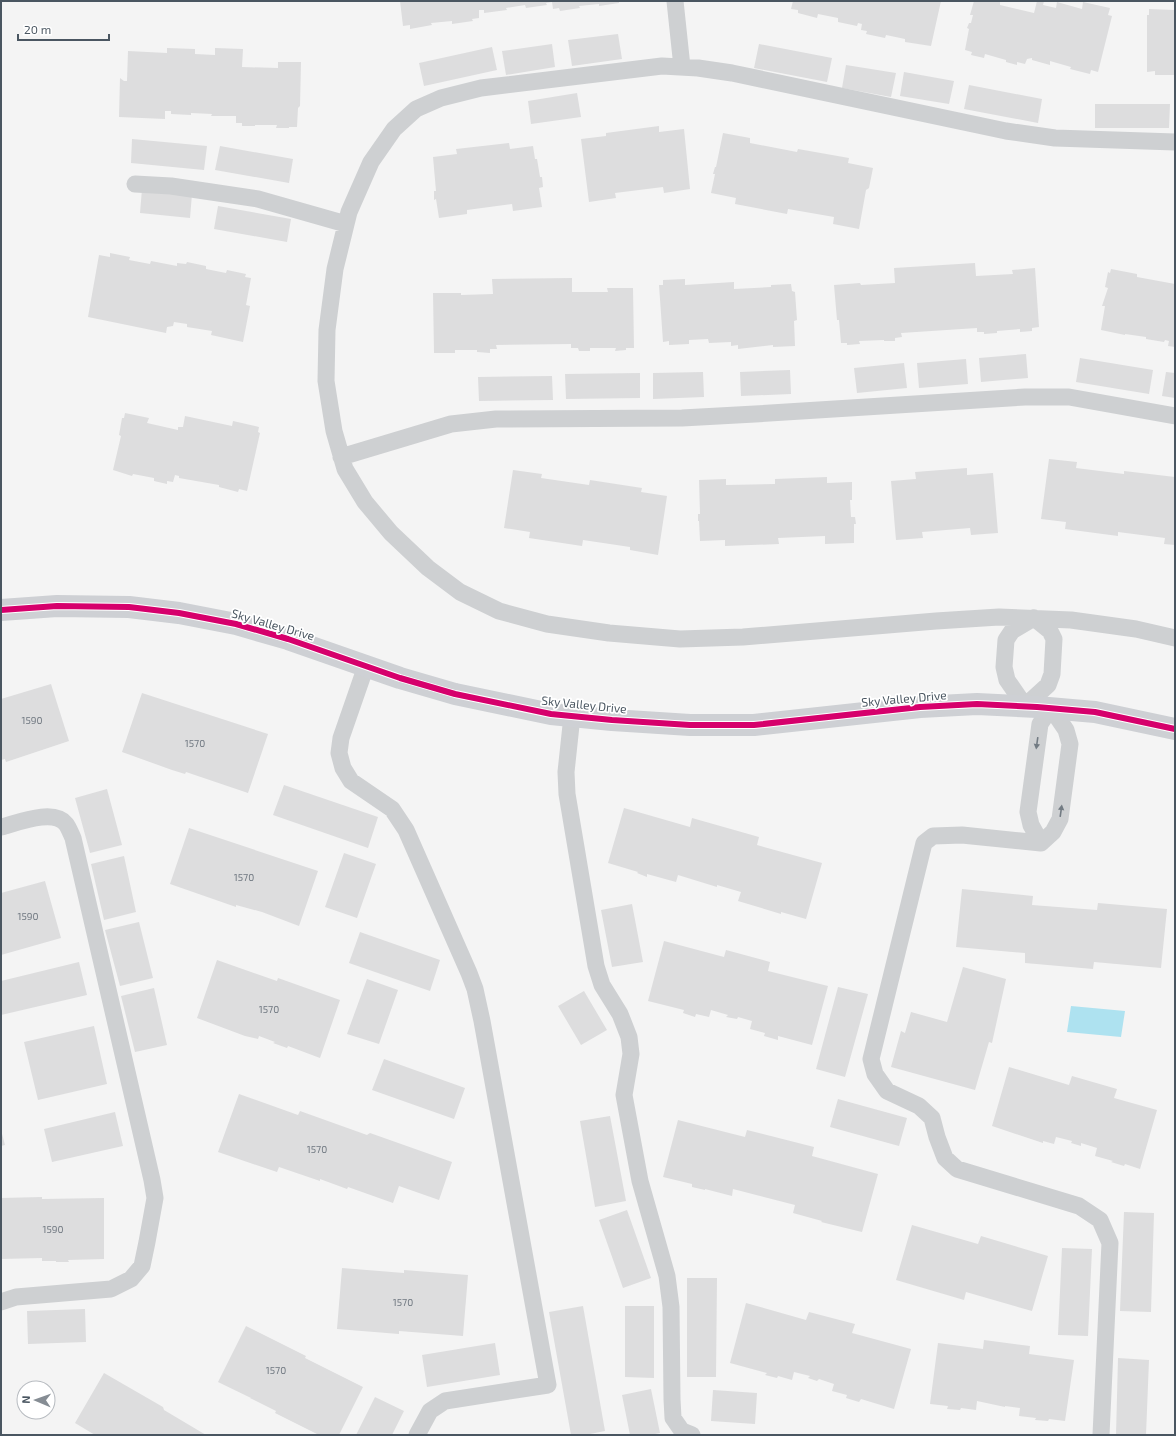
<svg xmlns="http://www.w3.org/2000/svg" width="1176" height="1436" viewBox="0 0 1176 1436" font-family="'Exo 2',sans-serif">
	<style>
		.water { fill: #aee2f0 }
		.building { fill: #ddddde }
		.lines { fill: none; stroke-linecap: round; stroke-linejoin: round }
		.lane { stroke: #ced0d2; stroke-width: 17 }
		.secondary { stroke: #ced0d4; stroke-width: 22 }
		.cycleway-casing { stroke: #fff; stroke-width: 8 }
		.cycleway { stroke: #d6006c; stroke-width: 6 }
		.oneway { fill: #727b83 }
		.labels { text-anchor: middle; stroke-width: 3.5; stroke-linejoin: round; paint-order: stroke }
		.number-label { font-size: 10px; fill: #707881 }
		.street-label { font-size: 12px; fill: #4a5661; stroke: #fff }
	</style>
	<rect width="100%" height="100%" fill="#f4f4f4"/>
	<!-- water -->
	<path class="water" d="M 1071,1006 L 1125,1011 L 1121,1037 L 1067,1032 Z"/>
	<!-- building -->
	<path class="building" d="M 400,1 L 619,1 L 619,3 L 599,6 L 599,4 L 579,6 L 580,8 L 560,11 L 559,8 L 553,9 L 552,2 L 546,3 L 547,5 L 526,8 L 525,5 L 506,8 L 507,10 L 484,13 L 484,10 L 479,10 L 479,18 L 472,19 L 473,21 L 452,24 L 452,21 L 431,23 L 432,25 L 410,29 L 410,25 L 403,26 Z
		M 793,1 L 941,1 L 931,46 L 905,42 L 905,39 L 886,35 L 885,38 L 866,34 L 867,31 L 861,30 L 862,24 L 858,23 L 857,26 L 838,22 L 838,18 L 818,14 L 817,18 L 798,13 L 798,10 L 791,9 Z
		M 974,1 L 1000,1 L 1000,5 L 1034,13 L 1037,1 L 1044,1 L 1043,5 L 1056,8 L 1057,2 L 1082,9 L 1083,2 L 1110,8 L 1108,15 L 1112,16 L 1098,72 L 1091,70 L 1090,74 L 1070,69 L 1071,67 L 1050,61 L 1050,65 L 1032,60 L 1032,58 L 1027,59 L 1025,64 L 1017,62 L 1017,65 L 1006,62 L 1006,60 L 985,54 L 984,58 L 971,55 L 972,52 L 965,50 L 969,29 L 967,28 L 969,23 L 971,23 L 973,15 L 970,15 Z
		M 1149,9 L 1175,10 L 1174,75 L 1155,75 L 1155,71 L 1147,72 L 1147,15 L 1149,15 Z
		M 618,34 L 622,59 L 572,66 L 568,40 Z
		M 552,44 L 555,67 L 506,75 L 502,51 Z
		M 759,44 L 832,58 L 827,82 L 754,68 Z
		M 492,47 L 497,70 L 424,86 L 419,63 Z
		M 167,48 L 195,49 L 195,54 L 215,55 L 215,48 L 243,49 L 242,67 L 278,68 L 278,62 L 301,62 L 300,106 L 298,108 L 297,127 L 289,127 L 289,128 L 276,128 L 277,125 L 255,125 L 255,126 L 242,126 L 242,123 L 236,123 L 236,116 L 211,116 L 212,114 L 191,113 L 191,115 L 171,114 L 171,111 L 165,111 L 165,119 L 119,117 L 120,78 L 124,81 L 127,81 L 128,51 L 167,53 Z
		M 846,65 L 896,73 L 891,97 L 842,88 Z
		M 904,72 L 954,81 L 949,104 L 900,96 Z
		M 969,85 L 1042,99 L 1038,123 L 964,109 Z
		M 577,93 L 581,117 L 531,124 L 528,101 Z
		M 1095,104 L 1170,104 L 1169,128 L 1095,128 Z
		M 659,126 L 659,132 L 684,129 L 690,189 L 664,193 L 663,187 L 615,193 L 616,198 L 589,202 L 581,139 L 606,136 L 606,133 Z
		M 723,133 L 750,138 L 750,143 L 797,152 L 798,149 L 849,158 L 848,163 L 873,168 L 869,188 L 866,190 L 859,229 L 833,224 L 834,217 L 788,209 L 787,214 L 735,204 L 736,198 L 711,193 L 715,174 L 713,174 L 715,167 L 716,167 Z
		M 132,139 L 207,146 L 204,170 L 131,163 Z
		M 509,143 L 510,149 L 533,146 L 535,159 L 537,159 L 540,177 L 542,177 L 543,187 L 539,188 L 542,207 L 513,211 L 512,204 L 467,210 L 467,214 L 439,218 L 436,199 L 434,200 L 434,191 L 436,191 L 433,157 L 457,154 L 456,149 Z
		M 220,146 L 293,159 L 289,183 L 215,170 Z
		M 142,189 L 192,194 L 190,218 L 140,213 Z
		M 218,206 L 291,219 L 287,242 L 214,229 Z
		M 110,253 L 130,257 L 129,260 L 150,264 L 151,261 L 177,266 L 177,263 L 186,264 L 187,262 L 206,266 L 206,269 L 226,273 L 227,270 L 246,274 L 245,277 L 251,278 L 246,305 L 250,306 L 243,342 L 211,335 L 212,331 L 187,327 L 187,324 L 174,322 L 173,326 L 167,327 L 166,333 L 88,317 L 99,255 L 110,257 Z
		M 975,263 L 976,276 L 1013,274 L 1012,270 L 1035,268 L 1039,327 L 1032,328 L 1032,331 L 1020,332 L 1020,329 L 997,331 L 997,333 L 984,334 L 984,332 L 977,332 L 977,328 L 901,333 L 902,337 L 895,338 L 895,341 L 884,341 L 884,340 L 859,341 L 860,344 L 847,345 L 847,343 L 841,343 L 839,320 L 837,320 L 834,285 L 860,283 L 861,285 L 895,283 L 894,268 Z
		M 1111,269 L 1137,274 L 1137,277 L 1175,284 L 1175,347 L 1168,346 L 1169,341 L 1165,340 L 1164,342 L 1146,339 L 1146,337 L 1125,334 L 1125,335 L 1101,330 L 1105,306 L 1102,306 L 1108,288 L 1105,287 L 1108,272 L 1110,273 Z
		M 572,278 L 572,292 L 608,292 L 607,288 L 633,288 L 634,348 L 626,348 L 626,350 L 615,351 L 616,348 L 590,348 L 590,351 L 579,351 L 578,348 L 571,348 L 571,344 L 496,345 L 497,349 L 490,349 L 490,353 L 477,352 L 477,350 L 455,350 L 455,353 L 434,353 L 433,293 L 461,293 L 461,295 L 493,294 L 492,279 Z
		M 685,279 L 685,285 L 734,282 L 734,289 L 771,287 L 771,285 L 791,284 L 792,291 L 795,292 L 797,320 L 794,321 L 795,346 L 773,347 L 773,345 L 738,349 L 738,345 L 731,346 L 731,342 L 709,343 L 708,339 L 689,340 L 689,344 L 669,345 L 669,341 L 663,342 L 659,285 L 663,285 L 663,280 Z
		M 1026,354 L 1028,378 L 981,382 L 979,358 Z
		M 1080,358 L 1153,370 L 1149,394 L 1076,382 Z
		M 966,359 L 968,384 L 919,388 L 917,363 Z
		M 904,363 L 907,388 L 857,393 L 854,368 Z
		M 790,370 L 791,394 L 741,396 L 740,372 Z
		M 703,372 L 704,397 L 653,399 L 653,373 Z
		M 1166,372 L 1175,373 L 1175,398 L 1162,396 Z
		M 640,373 L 640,398 L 566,399 L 565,374 Z
		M 552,376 L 553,400 L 479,401 L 478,377 Z
		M 125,413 L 149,418 L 147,423 L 178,430 L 178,427 L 183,427 L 185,416 L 232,426 L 233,421 L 259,427 L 258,432 L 260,433 L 247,491 L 239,489 L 238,492 L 219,487 L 219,485 L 179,478 L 179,476 L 175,475 L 173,482 L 167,481 L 167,484 L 154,481 L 154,478 L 133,474 L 132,476 L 113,470 L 121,436 L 119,435 L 122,418 L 124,418 Z
		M 1049,459 L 1077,462 L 1076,468 L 1124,474 L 1124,471 L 1175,477 L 1175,545 L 1164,544 L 1165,538 L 1118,532 L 1118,536 L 1065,529 L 1066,522 L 1041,519 Z
		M 967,468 L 967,475 L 993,473 L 998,533 L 971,535 L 970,528 L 922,532 L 923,538 L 896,540 L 891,481 L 916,479 L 915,472 Z
		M 513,470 L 542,474 L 541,478 L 589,485 L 590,480 L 642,488 L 641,492 L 667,496 L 658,555 L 630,550 L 630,547 L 583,540 L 582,546 L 529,538 L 530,532 L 504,528 Z
		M 827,477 L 827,483 L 852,482 L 852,500 L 850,500 L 851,517 L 855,517 L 856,524 L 854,524 L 854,543 L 825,544 L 825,536 L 778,538 L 779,544 L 725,546 L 725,540 L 700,541 L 699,521 L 698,521 L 698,514 L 700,514 L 699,480 L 726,479 L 726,485 L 775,484 L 775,479 Z
		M 51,684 L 69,741 L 6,762 L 5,759 L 1,760 L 1,699 Z
		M 142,693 L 268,734 L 248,793 L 186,772 L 185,774 L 172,770 L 122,752 Z
		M 284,785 L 378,817 L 368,848 L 273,815 Z
		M 107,789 L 122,845 L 90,853 L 75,798 Z
		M 624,808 L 690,827 L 692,818 L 759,837 L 757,845 L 822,863 L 806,919 L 781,912 L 781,914 L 738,901 L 741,892 L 717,885 L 717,887 L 678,875 L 676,882 L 647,874 L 647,877 L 637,873 L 638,872 L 608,863 Z
		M 189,828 L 318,871 L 299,926 L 262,912 L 236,905 L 236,907 L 170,884 Z
		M 344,853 L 376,864 L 357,918 L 325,907 Z
		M 124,856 L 136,912 L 104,920 L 91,864 Z
		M 45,881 L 61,938 L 1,955 L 1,893 Z
		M 962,889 L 1033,896 L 1032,905 L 1097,910 L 1098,903 L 1167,909 L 1161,968 L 1094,962 L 1093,969 L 1025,963 L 1025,953 L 956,947 Z
		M 632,904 L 643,962 L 612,967 L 601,910 Z
		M 139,922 L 153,978 L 120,986 L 105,930 Z
		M 360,932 L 440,960 L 430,991 L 349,963 Z
		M 664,941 L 724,957 L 726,950 L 770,962 L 768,971 L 828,986 L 812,1045 L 778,1036 L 778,1040 L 764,1036 L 765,1033 L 750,1029 L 752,1021 L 738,1017 L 737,1019 L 726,1017 L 728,1015 L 711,1010 L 709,1017 L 696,1014 L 695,1017 L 683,1013 L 684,1010 L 648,1001 Z
		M 217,960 L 277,981 L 278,978 L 340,1000 L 320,1058 L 288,1046 L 287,1048 L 273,1043 L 275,1042 L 259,1036 L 258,1039 L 245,1036 L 197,1018 Z
		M 79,962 L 87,995 L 1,1015 L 1,981 Z
		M 963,967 L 1006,979 L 992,1043 L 989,1042 L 975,1090 L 891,1067 L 901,1031 L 905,1033 L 911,1012 L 947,1022 Z
		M 367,979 L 398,990 L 379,1044 L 347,1034 Z
		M 838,987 L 868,994 L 845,1077 L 816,1069 Z
		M 154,988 L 167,1045 L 135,1052 L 121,996 Z
		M 584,991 L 607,1030 L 581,1045 L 558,1006 Z
		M 94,1026 L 107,1084 L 38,1100 L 24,1042 Z
		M 384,1059 L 465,1088 L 454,1119 L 372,1090 Z
		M 1009,1067 L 1069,1085 L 1072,1076 L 1117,1089 L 1114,1098 L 1157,1110 L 1140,1169 L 1125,1164 L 1124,1166 L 1111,1162 L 1113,1161 L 1095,1156 L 1097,1148 L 1081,1143 L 1081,1146 L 1071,1143 L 1072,1141 L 1056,1137 L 1054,1144 L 1043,1141 L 1043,1143 L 992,1126 Z
		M 239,1094 L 298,1115 L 300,1111 L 367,1135 L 370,1133 L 452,1162 L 439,1200 L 399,1186 L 393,1203 L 348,1187 L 347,1189 L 320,1179 L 320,1181 L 279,1167 L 277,1172 L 218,1152 Z
		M 838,1099 L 907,1118 L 899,1146 L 830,1127 Z
		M 115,1112 L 123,1146 L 52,1162 L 44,1129 Z
		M 610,1116 L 626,1201 L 595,1207 L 580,1121 Z
		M 678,1120 L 745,1137 L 747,1130 L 814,1147 L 812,1156 L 878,1174 L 862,1232 L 821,1222 L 822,1221 L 793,1213 L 795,1205 L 733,1189 L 732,1196 L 705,1189 L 705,1190 L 692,1187 L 692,1184 L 663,1177 Z
		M 1,1130 L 5,1145 L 1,1146 Z
		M 42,1197 L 42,1199 L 104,1198 L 104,1259 L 68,1260 L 69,1262 L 56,1262 L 56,1261 L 42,1261 L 42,1258 L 1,1259 L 1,1198 Z
		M 627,1210 L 651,1278 L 623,1288 L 599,1220 Z
		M 1124,1212 L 1154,1213 L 1151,1312 L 1120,1311 Z
		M 912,1225 L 978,1244 L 981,1236 L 1048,1256 L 1032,1311 L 966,1292 L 964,1300 L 896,1280 Z
		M 1062,1248 L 1092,1249 L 1088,1336 L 1058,1335 Z
		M 342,1268 L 404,1273 L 404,1270 L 468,1275 L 463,1336 L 399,1331 L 399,1334 L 337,1329 Z
		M 687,1278 L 717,1278 L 716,1377 L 687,1377 Z
		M 746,1303 L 806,1320 L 809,1312 L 855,1324 L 852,1333 L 911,1349 L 894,1409 L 861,1399 L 859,1402 L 846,1398 L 847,1395 L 832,1391 L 834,1384 L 819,1379 L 817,1381 L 808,1378 L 810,1376 L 794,1372 L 792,1380 L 778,1376 L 777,1378 L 765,1375 L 767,1373 L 730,1363 Z
		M 583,1306 L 605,1431 L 585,1435 L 571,1435 L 549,1312 Z
		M 625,1306 L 654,1306 L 654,1378 L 625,1377 Z
		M 85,1309 L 86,1342 L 28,1344 L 27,1311 Z
		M 246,1326 L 306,1356 L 305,1358 L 363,1387 L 339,1435 L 319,1435 L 275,1413 L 276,1411 L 250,1398 L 251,1398 L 218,1382 Z
		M 984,1340 L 1030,1346 L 1029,1354 L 1074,1360 L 1065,1421 L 1049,1419 L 1048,1421 L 1035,1420 L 1036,1418 L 1019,1416 L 1020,1408 L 1005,1406 L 1005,1407 L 977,1401 L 976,1410 L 961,1408 L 960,1410 L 947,1409 L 948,1406 L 930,1404 L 938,1343 L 983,1349 Z
		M 495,1343 L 500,1375 L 427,1387 L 422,1355 Z
		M 1118,1358 L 1149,1360 L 1146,1435 L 1116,1435 Z
		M 104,1373 L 163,1407 L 164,1410 L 206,1435 L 95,1435 L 75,1423 Z
		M 651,1389 L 660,1433 L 650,1435 L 630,1435 L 622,1395 Z
		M 713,1390 L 757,1393 L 755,1424 L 711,1421 Z
		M 375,1397 L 404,1411 L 392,1435 L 356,1435 Z"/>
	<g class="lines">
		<!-- lane -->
		<path class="lane" d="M 675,1 L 682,67
			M 1175,142 L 1055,138 L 1006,131 L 732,73 L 698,68 L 662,66 L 481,88 L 441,98 L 416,109 L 394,129 L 371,162 L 349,212 L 335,269 L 327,330 L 326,381 L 334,431 L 345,469 L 365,502 L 391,533 L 428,568 L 460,592 L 499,611 L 547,624 L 609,633 L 680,639 L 743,637 L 936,621 L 999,617 L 1071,620 L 1136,629 L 1175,638
			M 135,184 L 171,186 L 258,199 L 346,224
			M 341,457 L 451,424 L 496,419 L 682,418 L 755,414 L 1025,397 L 1069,397 L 1175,416
			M 1034,618 L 1050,631 L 1054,639 L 1052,674 L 1048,685 L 1025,706 L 1007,680 L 1004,667 L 1006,640 L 1012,631 Z
			M 366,666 L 341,738 L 339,753 L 343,768 L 351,781 L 392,809 L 406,830 L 469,973 L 475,989 L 482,1021 L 548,1385 L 445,1401 L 430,1411 L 417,1435
			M 572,716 L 566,772 L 567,794 L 596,966 L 602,985 L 620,1014 L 629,1037 L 631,1054 L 624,1095 L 640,1181 L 667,1276 L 671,1307 L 672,1399 L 673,1418 L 682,1431 L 692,1435
			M 1,827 C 17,823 54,808 66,824 C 69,828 71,834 73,838 L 152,1180 L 155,1198 L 147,1242 L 142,1266 L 131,1279 L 111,1289 L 16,1297 L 1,1302
			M 1041,843 L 1031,825 L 1028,812 L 1040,724 L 1051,708 L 1066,730 L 1070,744 L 1060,819 L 1053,832 L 1041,843 L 962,835 L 933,836 L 924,843 L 871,1059 L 875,1074 L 887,1091 L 919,1106 L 932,1118 L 937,1137 L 945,1158 L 957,1169 L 1079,1206 L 1100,1220 L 1110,1243 L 1101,1435"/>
		<!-- secondary -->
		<path class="secondary" d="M 1,610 L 57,606 L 129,607 L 179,613 L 236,624 L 288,639 L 400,678 L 455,694 L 551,714 L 612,720 L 690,725 L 754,725 L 920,707 L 977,704 L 1037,707 L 1095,712 L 1175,729"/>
		<defs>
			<path id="cycleway" d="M 1,610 L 57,606 L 129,607 L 179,613 L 236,624 L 288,639 L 400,678 L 455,694 L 551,714 L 612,720 L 690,725 L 754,725 L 920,707 L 977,704 L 1037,707 L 1095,712 L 1175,729"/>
		</defs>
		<!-- cycleway casing -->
		<use href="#cycleway" class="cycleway-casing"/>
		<!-- cycleway -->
		<use href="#cycleway" class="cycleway"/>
	</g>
	<!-- one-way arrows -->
	<defs><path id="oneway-solid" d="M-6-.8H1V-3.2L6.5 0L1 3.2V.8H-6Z"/></defs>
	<g class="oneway">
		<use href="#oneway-solid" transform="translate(1037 743) rotate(98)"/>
		<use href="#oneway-solid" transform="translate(1061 811) rotate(-82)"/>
	</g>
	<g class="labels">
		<!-- number labels -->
		<g class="number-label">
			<text x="32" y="724">1590</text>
			<text x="195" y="747">1570</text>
			<text x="244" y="881">1570</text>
			<text x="28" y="920">1590</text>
			<text x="269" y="1013">1570</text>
			<text x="317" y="1153">1570</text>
			<text x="53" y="1233">1590</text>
			<text x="403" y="1306">1570</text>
			<text x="276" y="1374">1570</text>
		</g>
		<!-- street labels -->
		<g class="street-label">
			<text transform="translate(273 625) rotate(16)" y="4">Sky Valley Drive</text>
			<text transform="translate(904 699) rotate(-5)" y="4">Sky Valley Drive</text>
			<text transform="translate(584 705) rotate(6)" y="4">Sky Valley Drive</text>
		</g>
	</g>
	<!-- border -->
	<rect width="1176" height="1436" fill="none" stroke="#4a5661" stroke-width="4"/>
	<!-- north arrow -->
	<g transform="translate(36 1400) rotate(272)"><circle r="19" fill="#ffffff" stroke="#b7bbc0"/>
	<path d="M0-3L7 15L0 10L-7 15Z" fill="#868d94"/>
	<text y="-6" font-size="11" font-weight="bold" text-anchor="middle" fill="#4a5661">N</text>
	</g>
	<!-- scale -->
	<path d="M18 34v6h91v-6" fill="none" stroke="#4a5661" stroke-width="2"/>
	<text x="24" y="34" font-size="12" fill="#4a5661" stroke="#ffffff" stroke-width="3" paint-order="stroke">20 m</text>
</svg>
